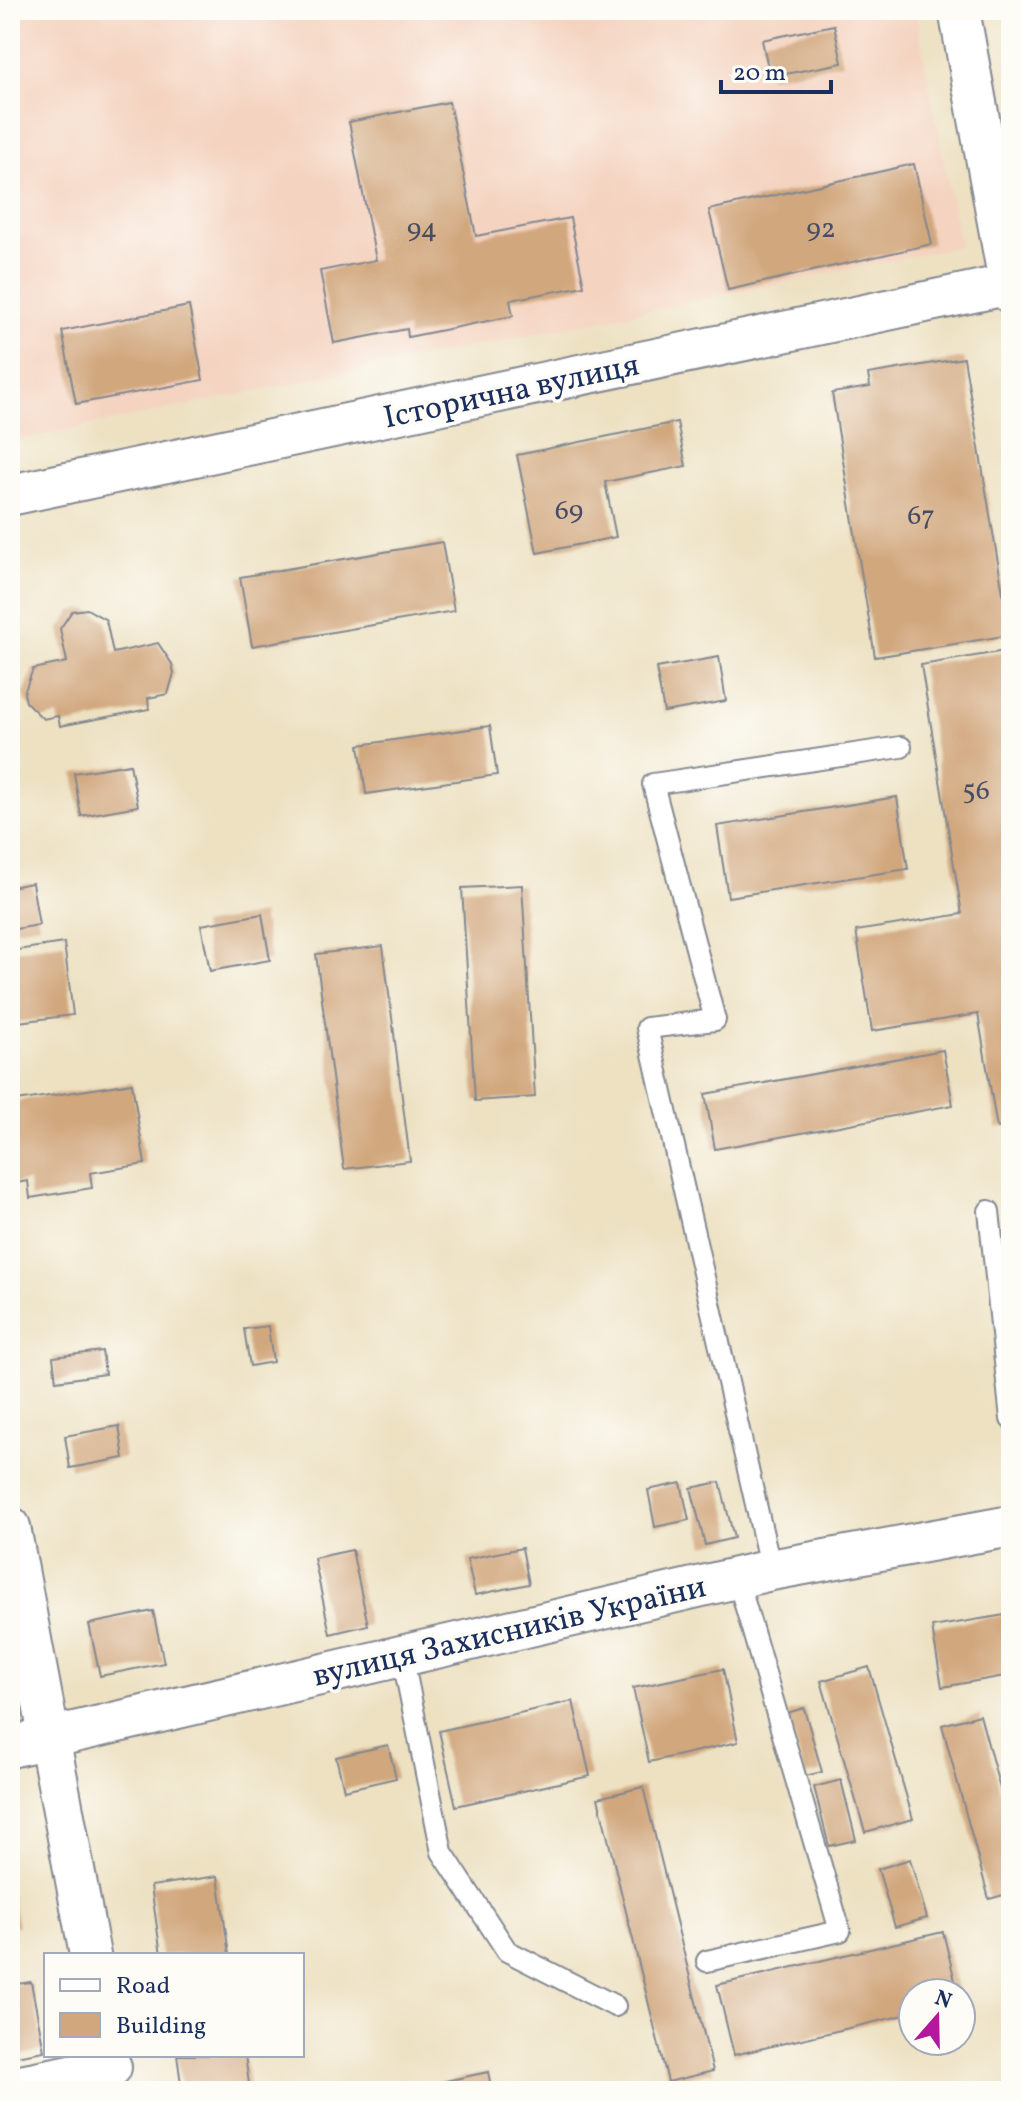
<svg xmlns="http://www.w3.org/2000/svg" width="1021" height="2101" viewBox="0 0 1021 2101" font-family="Vollkorn,serif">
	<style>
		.built { fill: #f4d3c0 }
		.building { fill: #d1a77e }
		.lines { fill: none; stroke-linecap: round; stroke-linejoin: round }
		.lane-casing { stroke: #848890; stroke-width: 24 }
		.street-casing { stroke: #848890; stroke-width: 44 }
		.lane { stroke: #fff; stroke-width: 20 }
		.street { stroke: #fff; stroke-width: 40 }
		.labels { text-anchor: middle; stroke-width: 7; stroke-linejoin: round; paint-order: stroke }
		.number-label { font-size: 28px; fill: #484d66 }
		.street-label { font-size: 32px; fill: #1b2f5e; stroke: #fdfcf7 }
	</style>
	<rect width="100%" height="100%" fill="#fdfcf7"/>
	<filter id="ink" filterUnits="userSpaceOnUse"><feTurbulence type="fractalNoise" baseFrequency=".0125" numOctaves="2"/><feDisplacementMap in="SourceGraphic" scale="16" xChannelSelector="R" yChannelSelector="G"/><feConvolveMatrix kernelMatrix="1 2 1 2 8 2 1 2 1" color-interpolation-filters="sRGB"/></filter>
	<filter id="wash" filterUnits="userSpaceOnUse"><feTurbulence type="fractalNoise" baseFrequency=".006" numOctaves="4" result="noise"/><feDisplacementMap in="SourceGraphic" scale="32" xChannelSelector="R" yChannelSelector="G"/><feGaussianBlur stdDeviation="1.8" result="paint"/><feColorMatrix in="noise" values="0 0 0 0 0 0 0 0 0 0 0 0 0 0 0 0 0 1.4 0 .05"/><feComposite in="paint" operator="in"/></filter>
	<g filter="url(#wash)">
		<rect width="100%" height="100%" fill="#ede1c2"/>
		<!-- built -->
		<path class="built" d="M 10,10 L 915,10 L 960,246 L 10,442 Z"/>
		<g id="blocks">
			<!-- building -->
			<path class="building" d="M 834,25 L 842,63 L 770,77 L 762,40 Z
				M 449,102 L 476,236 L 570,218 L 584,286 L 510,300 L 513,316 L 408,337 L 407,329 L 334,343 L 320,271 L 376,260 L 349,122 Z
				M 914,164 L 932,244 L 728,290 L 709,210 Z
				M 189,306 L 203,380 L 76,404 L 62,331 Z
				M 964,358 L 1010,635 L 875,657 L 832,393 L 870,387 L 868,374 Z
				M 677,422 L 686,466 L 605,482 L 616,537 L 537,553 L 517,455 Z
				M 442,542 L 454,611 L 252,646 L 240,577 Z
				M 87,609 L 106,620 L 113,653 L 158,643 L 172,664 L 174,673 L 168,694 L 148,698 L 149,709 L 60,726 L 58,716 L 43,719 L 26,702 L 24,693 L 33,669 L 67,662 L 60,629 L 72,611 Z
				M 1011,650 L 1011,1125 L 997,1128 L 978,1014 L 872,1031 L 856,931 L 962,914 L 921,665 Z
				M 719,657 L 726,701 L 664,712 L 656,668 Z
				M 490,726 L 497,775 L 366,794 L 359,745 Z
				M 130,764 L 138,806 L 81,816 L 74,773 Z
				M 897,797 L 908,869 L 728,897 L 717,826 Z
				M 32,883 L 39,925 L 10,930 L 10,887 Z
				M 522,885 L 535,1097 L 475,1101 L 462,888 Z
				M 262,914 L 270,960 L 210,971 L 201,925 Z
				M 64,943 L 73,1015 L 10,1023 L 10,951 Z
				M 383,946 L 410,1161 L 344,1169 L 316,954 Z
				M 943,1050 L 953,1105 L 715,1149 L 705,1094 Z
				M 132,1083 L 145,1164 L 90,1173 L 92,1188 L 30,1198 L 28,1181 L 10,1184 L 10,1102 Z
				M 268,1326 L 273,1362 L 250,1366 L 244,1329 Z
				M 102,1351 L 105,1374 L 56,1381 L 53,1357 Z
				M 119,1426 L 124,1458 L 70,1468 L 65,1436 Z
				M 720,1482 L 734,1538 L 705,1545 L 691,1488 Z
				M 681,1483 L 689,1520 L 655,1527 L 648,1490 Z
				M 522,1548 L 529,1584 L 475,1595 L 467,1559 Z
				M 352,1550 L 368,1625 L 330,1634 L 314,1558 Z
				M 153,1611 L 164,1663 L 100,1676 L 89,1624 Z
				M 1011,1614 L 1011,1675 L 942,1687 L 932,1627 Z
				M 869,1667 L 913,1819 L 865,1832 L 821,1681 Z
				M 723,1669 L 738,1742 L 649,1762 L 633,1688 Z
				M 573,1701 L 590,1776 L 456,1806 L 439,1731 Z
				M 804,1708 L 822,1772 L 805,1776 L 787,1713 Z
				M 980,1715 L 1011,1829 L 1011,1893 L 989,1899 L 942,1725 Z
				M 388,1745 L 396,1778 L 344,1790 L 336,1757 Z
				M 841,1780 L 856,1840 L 829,1846 L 814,1787 Z
				M 643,1787 L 713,2071 L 668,2082 L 598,1798 Z
				M 910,1859 L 927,1918 L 895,1927 L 878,1869 Z
				M 218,1876 L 229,1955 L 161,1955 L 151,1886 Z
				M 10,1891 L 18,1926 L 10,1927 Z
				M 943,1932 L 958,1993 L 913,1993 L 913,2013 L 734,2055 L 717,1985 Z
				M 31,1982 L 44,2051 L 10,2057 L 10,1985 Z
				M 177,2055 L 245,2055 L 250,2091 L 182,2091 Z
				M 488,2072 L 492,2091 L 404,2091 L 403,2090 Z"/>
		</g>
	</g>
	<g filter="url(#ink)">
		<use href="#blocks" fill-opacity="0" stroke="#848890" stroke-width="2"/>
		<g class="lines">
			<defs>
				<path id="lane" d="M 989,1211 L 1011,1419
					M 771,1570 L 647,1028 L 715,1020 L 653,784 L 901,747
					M 402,1655 L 442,1852 L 507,1951 L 615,2006
					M 707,1961 L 840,1931 L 737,1577"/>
				<path id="street" d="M 959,10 L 1011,293
					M 10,495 L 1011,284
					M 10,1527 L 90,1955
					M 10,1747 L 771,1570 L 1011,1526
					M 10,2087 L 111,2067"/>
			</defs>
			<!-- lane casing -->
			<use href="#lane" class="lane-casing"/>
			<!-- street casing -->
			<use href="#street" class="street-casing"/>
			<!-- lane -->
			<use href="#lane" class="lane"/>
			<!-- street -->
			<use href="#street" class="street"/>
		</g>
	</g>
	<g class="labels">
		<!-- number labels -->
		<g class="number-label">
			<text x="422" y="237">94</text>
			<text x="821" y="237">92</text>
			<text x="569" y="519">69</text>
			<text x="921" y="524">67</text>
			<text x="976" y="799">56</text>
		</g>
		<!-- street labels -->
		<g class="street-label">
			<text transform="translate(511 390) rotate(-12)" y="11">Історична вулиця</text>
			<text transform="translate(509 1630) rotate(-13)" y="11">вулиця Захисників України</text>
		</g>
	</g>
	<!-- margin -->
	<rect width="1021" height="2101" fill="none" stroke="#fdfcf7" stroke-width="40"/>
	<!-- legend -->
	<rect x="44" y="1953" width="260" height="104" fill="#fdfcf7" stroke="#a3aaba" stroke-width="2"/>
	<rect x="60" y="1979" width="40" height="12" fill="#ffffff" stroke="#a3aaba" stroke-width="2"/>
	<text x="116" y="1993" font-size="24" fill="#1b2f5e">Road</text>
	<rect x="60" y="2013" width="40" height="24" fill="#d1a77e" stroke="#a3aaba" stroke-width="2"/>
	<text x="116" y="2033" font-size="24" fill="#1b2f5e">Building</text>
	<!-- north arrow -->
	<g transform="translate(937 2017) rotate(20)"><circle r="38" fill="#fdfcf7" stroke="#a3aaba" stroke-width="2"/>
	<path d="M0-6L14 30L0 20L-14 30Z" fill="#b5179e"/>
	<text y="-12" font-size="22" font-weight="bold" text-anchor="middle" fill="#1b2f5e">N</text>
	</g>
	<!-- scale -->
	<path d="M721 80v12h110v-12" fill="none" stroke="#1b2f5e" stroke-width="4"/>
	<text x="733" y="80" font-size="24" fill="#1b2f5e" stroke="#fdfcf7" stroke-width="6" paint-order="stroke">20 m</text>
</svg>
